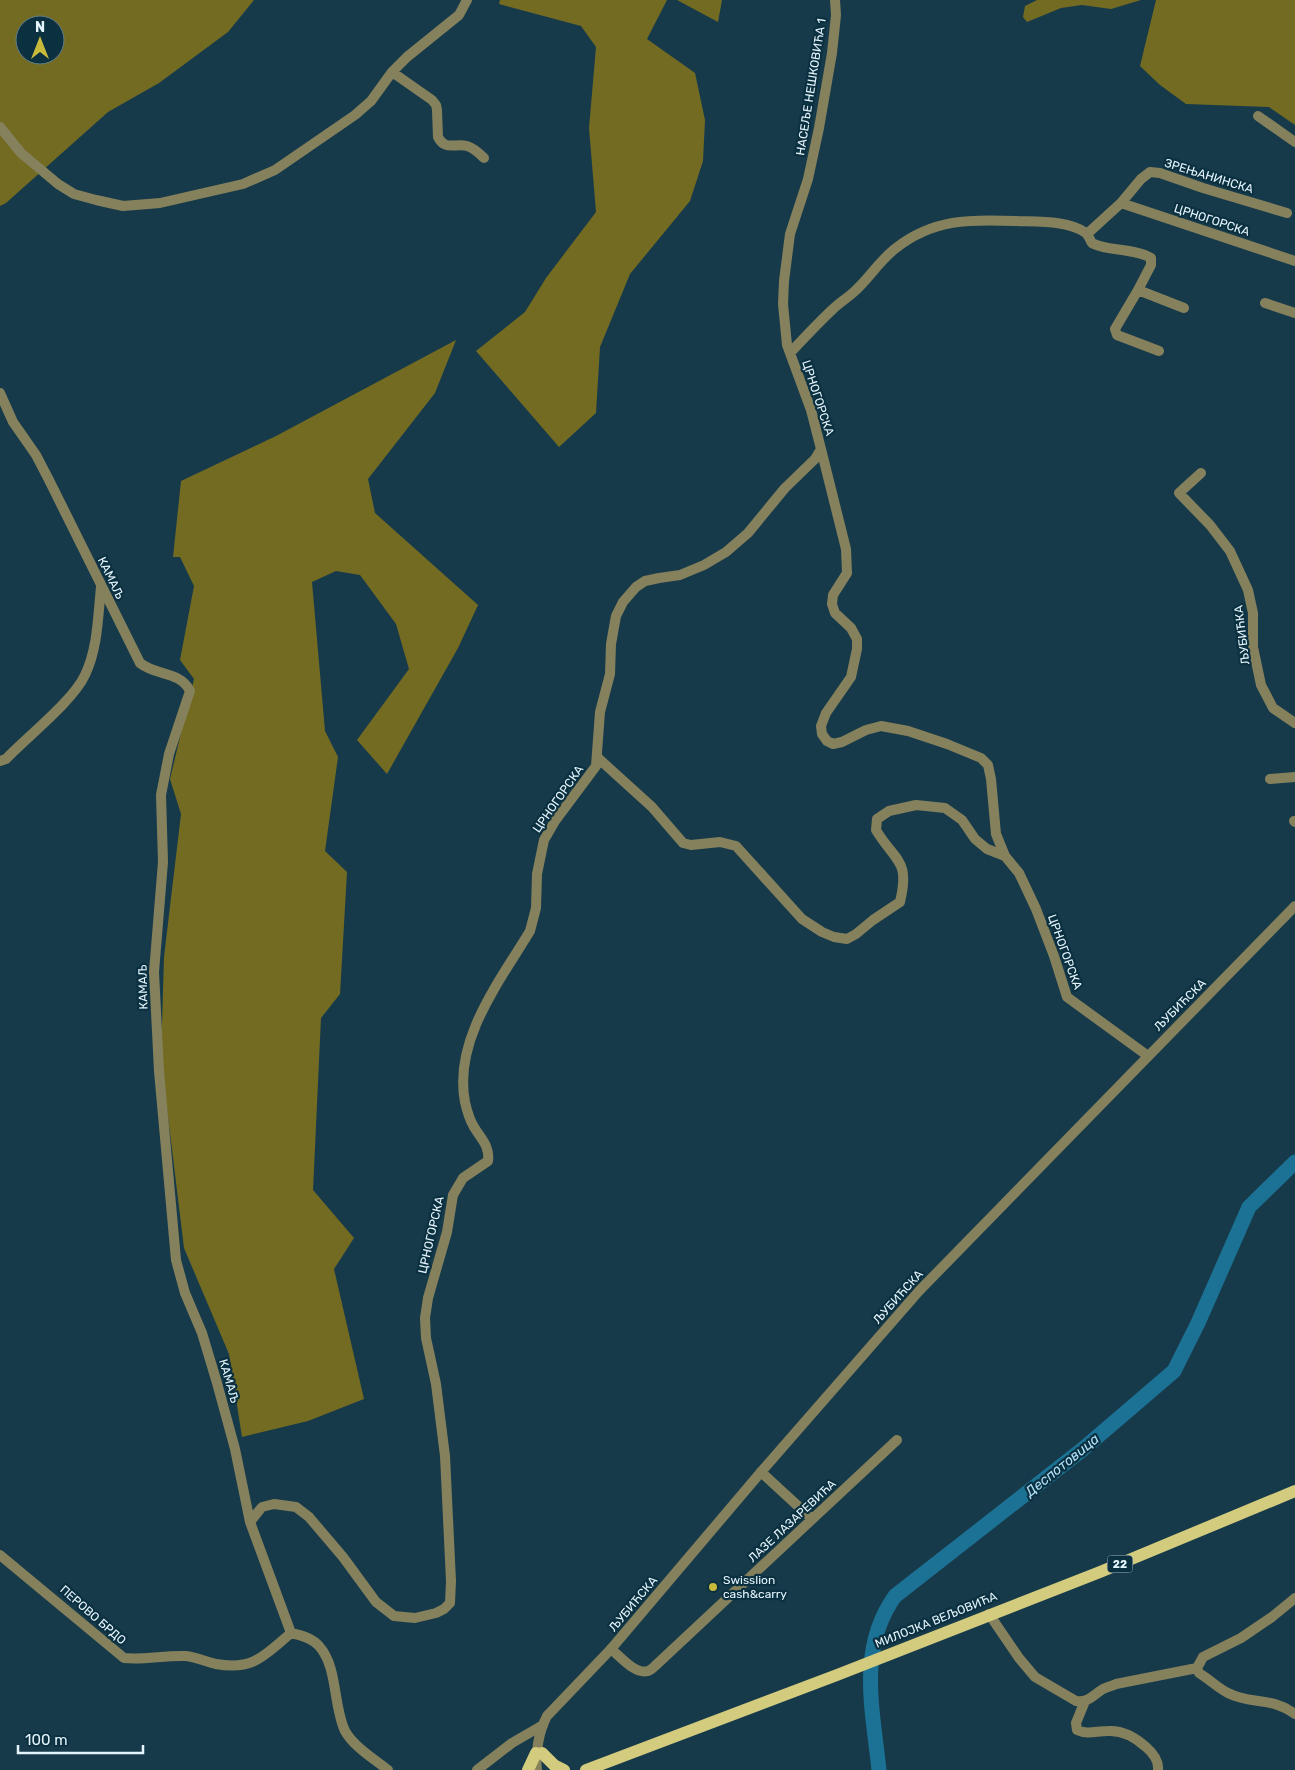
<svg xmlns="http://www.w3.org/2000/svg" width="1295" height="1770" viewBox="0 0 1295 1770" font-family="Rubik,sans-serif">
	<style>
		.forest { fill: #736b22; fill-rule: evenodd }
		.lines { fill: none; stroke-linecap: round; stroke-linejoin: round }
		.river { stroke: #1c7294; stroke-width: 15 }
		.minor { stroke: #85815c; stroke-width: 10 }
		.tertiary { stroke: #85815c; stroke-width: 10 }
		.primary { stroke: #d3cc7e; stroke-width: 12 }
		.poi-dot { fill: #c8bb3b; stroke: #0b3040; stroke-width: 2 }
		.labels { text-anchor: middle; stroke-width: 4.5; stroke-linejoin: round; paint-order: stroke }
		.shield { fill: #0b3040; stroke: #a4bac4; stroke-width: 1 }
		.shield-label { font-size: 11px; font-weight: bold; fill: #e5f5fd }
		.street-label { font-size: 12px; fill: #e5f5fd; stroke: #0b3040 }
		.poi-label { font-size: 12px; fill: #e5f5fd; stroke: #0b3040; text-anchor: start }
		.water-label { font-size: 14px; font-style: italic; fill: #b1e0f8; stroke: #0b3040 }
	</style>
	<rect width="100%" height="100%" fill="#173a4a"/>
	<!-- forest -->
	<path class="forest" d="M 0,0 L 254,0 L 228,32 L 159,83 L 108,112 L 6,203 L 0,206 ZM 25,25 L 55,25 L 55,55 L 25,55 Z
		M 500,0 L 667,0 L 647,39 L 695,73 L 705,120 L 703,161 L 690,201 L 630,274 L 600,347 L 596,413 L 559,447 L 476,351 L 525,312 L 546,278 L 596,212 L 589,128 L 596,47 L 581,26 L 499,4 Z
		M 677,0 L 722,0 L 718,22 Z
		M 1037,0 L 1141,0 L 1111,9 L 1082,5 L 1061,8 L 1027,22 L 1023,17 L 1025,6 Z
		M 1156,0 L 1295,0 L 1295,125 L 1269,107 L 1186,104 L 1160,85 L 1140,66 Z
		M 456,340 L 435,393 L 368,479 L 375,513 L 478,605 L 458,648 L 387,774 L 357,740 L 409,669 L 396,624 L 360,575 L 336,571 L 312,582 L 325,731 L 338,757 L 325,851 L 347,872 L 340,994 L 321,1018 L 313,1190 L 354,1238 L 334,1269 L 364,1399 L 308,1421 L 242,1437 L 229,1354 L 184,1248 L 161,1059 L 164,957 L 181,814 L 170,779 L 194,679 L 180,660 L 194,586 L 180,557 L 173,557 L 181,481 L 276,436 Z"/>
	<g class="lines">
		<!-- river -->
		<path class="river" d="M 879,1770 C 873,1711 857,1649 895,1596 L 1083,1449 L 1174,1371 L 1198,1323 L 1249,1207 L 1295,1162"/>
		<!-- minor -->
		<path class="minor" d="M 392,72 L 432,100 L 436,105 L 437,110 L 438,137 C 445,151 455,143 467,146 C 474,148 480,154 484,158
			M 1258,116 L 1295,142
			M 0,127 L 21,153 L 58,184 L 74,194 L 96,200 L 123,206 L 160,203 L 243,184 L 275,170 L 355,115 L 371,101 L 392,72 L 407,57 L 459,15 L 467,0
			M 1121,203 L 1295,261
			M 1087,234 L 1121,203 L 1141,179 L 1150,172 L 1160,173 L 1203,188 L 1287,213
			M 1138,290 L 1115,329 L 1117,335 L 1159,351
			M 1265,303 L 1295,313
			M 790,353 C 804,338 818,323 833,309 C 840,302 849,297 856,290 C 870,277 880,260 896,248 C 933,219 970,219 1015,221 C 1036,222 1068,220 1086,233 C 1089,236 1090,240 1092,243 C 1104,251 1135,248 1151,258 L 1151,265 L 1138,290 L 1184,308
			M 0,393 L 13,422 L 36,455 L 49,480 L 140,663 C 156,676 180,671 190,691 L 169,754 L 161,795 L 163,862 L 154,972 L 159,1071 L 176,1260 L 185,1293 L 202,1333 L 217,1383 L 235,1449 L 250,1522 L 291,1633
			M 821,449 L 846,549 L 847,573 L 833,595 L 832,604 L 835,613 L 851,628 L 857,639 L 857,649 L 851,677 L 826,713 L 821,726 L 822,734 L 827,741 L 833,744 L 842,742 L 866,730 L 881,726 L 908,731 L 947,744 L 981,758 L 988,765 L 991,779 L 996,834 L 1005,856 L 1019,873 L 1036,909 L 1054,956 L 1067,997 L 1148,1056
			M 1201,473 L 1179,493 L 1210,525 L 1230,551 L 1248,590 L 1253,613 L 1253,647 L 1261,685 L 1273,708 L 1295,723
			M 598,758 L 652,807 L 683,843 L 691,845 L 720,842 L 736,846 L 802,919 L 822,932 L 834,937 L 847,939 L 856,934 L 873,920 L 900,902 C 910,859 896,863 876,830 L 877,819 L 889,811 L 916,805 L 945,808 L 962,820 L 975,839 L 987,849 L 1005,856
			M 0,761 L 6,759 C 27,737 73,701 85,675 C 98,648 98,615 101,587
			M 1270,779 L 1295,777
			M 1294,821 L 1295,822
			M 761,1472 L 812,1519
			M 250,1522 L 262,1507 L 274,1504 L 296,1507 L 309,1517 L 343,1557 L 376,1602 L 394,1616 L 415,1618 L 436,1613 L 444,1609 L 450,1603 L 451,1581 L 445,1456 L 436,1384 L 426,1338 L 425,1318 L 428,1298 L 447,1232 L 453,1195 L 463,1178 L 488,1161 C 490,1146 481,1139 474,1127 C 469,1119 467,1111 465,1102 C 453,1040 500,981 530,931 L 536,908 L 537,874 L 544,840 L 555,821 L 596,766 L 600,712 L 610,674 L 611,644 L 616,616 L 623,602 L 636,587 L 645,581 L 659,578 L 680,575 L 704,565 L 726,552 L 748,533 L 785,488 L 815,459 L 821,449 L 811,410 L 787,345 L 783,304 L 784,281 L 790,234 L 808,179 L 819,128 L 832,53 L 836,15 L 835,0
			M 0,1555 L 124,1658 C 145,1660 165,1655 186,1656 C 196,1657 206,1662 216,1664 C 253,1671 265,1655 291,1633 C 301,1635 312,1638 319,1646 C 338,1667 333,1706 345,1731 C 354,1747 374,1759 388,1770
			M 1295,1598 L 1272,1617 L 1241,1638 L 1203,1657 L 1197,1668 L 1199,1673 C 1209,1679 1218,1688 1228,1693 C 1251,1705 1270,1696 1295,1714
			M 989,1614 L 1019,1658 L 1035,1677 L 1076,1701 C 1088,1703 1093,1695 1103,1689 C 1107,1687 1112,1686 1116,1684 L 1197,1668
			M 611,1649 C 620,1656 635,1675 648,1671 C 651,1670 653,1668 655,1666 L 897,1440
			M 1085,1701 L 1076,1723 L 1077,1730 C 1088,1735 1096,1731 1108,1731 C 1123,1730 1135,1737 1146,1747 C 1153,1753 1159,1760 1158,1770
			M 477,1770 L 512,1743 L 543,1725"/>
		<!-- tertiary -->
		<path class="tertiary" d="M 537,1770 C 535,1753 539,1731 547,1716 L 611,1649 L 761,1472 L 919,1291 L 1295,906"/>
		<!-- primary -->
		<path class="primary" d="M 542,1753 L 554,1765 L 564,1770
			M 528,1770 L 536,1753
			M 586,1770 L 837,1675 L 1100,1572 L 1295,1491"/>
	</g>
	<!-- markers -->
	<circle class="poi-dot" cx="713" cy="1587" r="5"/>
	<g class="labels">
		<!-- shield labels -->
		<rect class="shield" x="1107.5" y="1555.5" width="25" height="17" rx="4"/>
		<g class="shield-label">
			<text x="1120" y="1568">22</text>
		</g>
		<!-- street labels -->
		<g class="street-label">
			<text transform="translate(811 87) rotate(-81)" y="4">НАСЕЉЕ НЕШКОВИЋА 1</text>
			<text transform="translate(1209 176) rotate(17)" y="4">ЗРЕЊАНИНСКА</text>
			<text transform="translate(1212 220) rotate(18)" y="4">ЦРНОГОРСКА</text>
			<text transform="translate(818 398) rotate(72)" y="4">ЦРНОГОРСКА</text>
			<text transform="translate(111 578) rotate(64)" y="4">КАМАЉ</text>
			<text transform="translate(1242 635) rotate(-97)" y="4">ЉУБИЋКА</text>
			<text transform="translate(558 799) rotate(-55)" y="4">ЦРНОГОРСКА</text>
			<text transform="translate(1065 952) rotate(70)" y="4">ЦРНОГОРСКА</text>
			<text transform="translate(143 987) rotate(-91)" y="4">КАМАЉ</text>
			<text transform="translate(1180 1005) rotate(-45)" y="4">ЉУБИЋСКА</text>
			<text transform="translate(431 1235) rotate(-77)" y="4">ЦРНОГОРСКА</text>
			<text transform="translate(898 1297) rotate(-48)" y="4">ЉУБИЋСКА</text>
			<text transform="translate(229 1381) rotate(74)" y="4">КАМАЉ</text>
			<text transform="translate(792 1521) rotate(-43)" y="4">ЛАЗЕ ЛАЗАРЕВИЋА</text>
			<text transform="translate(633 1604) rotate(-50)" y="4">ЉУБИЋСКА</text>
			<text transform="translate(93 1615) rotate(41)" y="4">ПЕРОВО БРДО</text>
			<text transform="translate(936 1620) rotate(-22)" y="4">МИЛОЈКА ВЕЉОВИЋА</text>
		</g>
		<!-- poi labels -->
		<g class="poi-label">
			<text x="723" y="1584">Swisslion<tspan x="723" dy="14">cash&amp;carry</tspan></text>
		</g>
		<!-- water labels -->
		<g class="water-label">
			<text transform="translate(1062 1465) rotate(-39)" y="5">Деспотовица</text>
		</g>
	</g>
	<!-- north arrow -->
	<g transform="translate(40 40)"><circle r="24" fill="#0b3040" stroke="#627f8c"/>
	<path d="M0-4L9 19L0 12L-9 19Z" fill="#c8bb3b"/>
	<text y="-8" font-size="14" font-weight="bold" text-anchor="middle" fill="#e5f5fd">N</text>
	</g>
	<!-- scale -->
	<path d="M18 1745v8h125v-8" fill="none" stroke="#e5f5fd" stroke-width="2.5"/>
	<text x="25" y="1745" font-size="15" fill="#e5f5fd" stroke="#0b3040" stroke-width="4" paint-order="stroke">100 m</text>
</svg>
